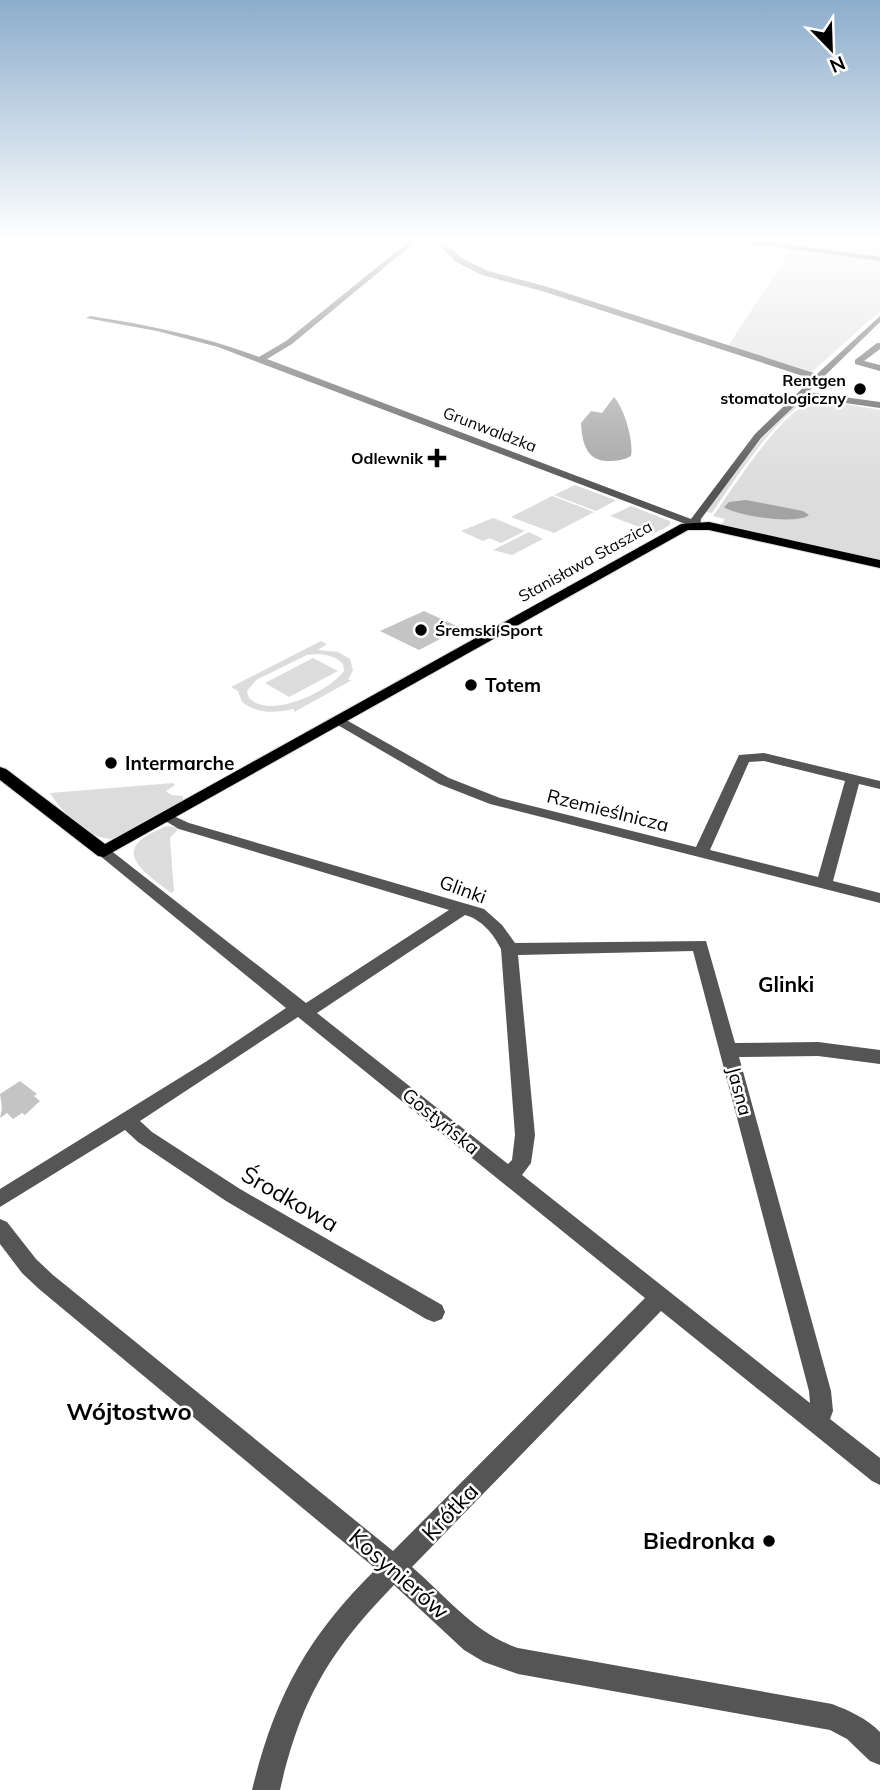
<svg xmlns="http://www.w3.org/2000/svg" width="880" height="1790" viewBox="0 0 880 1790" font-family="Mulish,sans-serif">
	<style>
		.green { fill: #dcdcdc; fill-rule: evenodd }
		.water { fill: #a3a3a3 }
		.building { fill: #c4c4c4 }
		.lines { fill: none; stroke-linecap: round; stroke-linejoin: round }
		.major-casing { stroke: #dbdbdb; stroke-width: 2 }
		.minor { fill: #555; fill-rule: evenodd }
		.major { fill: #000; fill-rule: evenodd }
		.poi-dot { fill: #000; stroke: #fff; stroke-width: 2.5 }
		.labels { text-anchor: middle; stroke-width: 5; stroke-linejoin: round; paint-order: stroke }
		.far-poi-label { font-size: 16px; font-weight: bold; fill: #000; stroke: #fff; text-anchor: end }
		.far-street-label { font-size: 16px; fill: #000; stroke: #fff }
		.poi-label { font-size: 19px; font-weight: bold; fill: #000; stroke: #fff; text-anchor: start }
		.street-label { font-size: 19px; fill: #000; stroke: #fff }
		.neighbourhood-label { font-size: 21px; font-weight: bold; fill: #000; stroke: #fff }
		.near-street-label { font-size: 23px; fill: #000; stroke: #fff }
		.near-poi-label { font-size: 23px; font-weight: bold; fill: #000; stroke: #fff; text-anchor: end }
		.near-neighbourhood-label { font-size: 24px; font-weight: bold; fill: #000; stroke: #fff }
	</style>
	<rect width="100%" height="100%" fill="#fff"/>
	<!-- green -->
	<path class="green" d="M 755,238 L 880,238 L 880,258 L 753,240 Z
		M 792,248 L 880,260 L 880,311 L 812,372 L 728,346 Z
		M 810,396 L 816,398 C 782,405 733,483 712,513 L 706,512 L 760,440 L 801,399 Z
		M 817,399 L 880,410 L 880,560 L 721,525 L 725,519 L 713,516 C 733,488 784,406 817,399 Z
		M 575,485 L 615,500 L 615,501 L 596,511 L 554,495 Z
		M 552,496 L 594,512 L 554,533 L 511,517 Z
		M 631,506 L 670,521 L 670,525 L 655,533 L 610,516 Z
		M 493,518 L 496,519 L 525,531 L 501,543 L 489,538 L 483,541 L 461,531 Z
		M 529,532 L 543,539 L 512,555 L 493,550 Z
		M 321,641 L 327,644 L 318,650 L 338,652 L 350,659 L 353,670 L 348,680 L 352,680 L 294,712 L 294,709 C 275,713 258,714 242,702 L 238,691 L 231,687 ZM 307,655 C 320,653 334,654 343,664 L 344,671 C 330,691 270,720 249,698 L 247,691 L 256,680 Z
		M 313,658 L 338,671 L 289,697 L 265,683 Z
		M 173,783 L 175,785 L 166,791 L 171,795 L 183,796 L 183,802 L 115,839 C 88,840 64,814 50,793 Z
		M 168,826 L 179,828 L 170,838 L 174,891 L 171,893 C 156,880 117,859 142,839 C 150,834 159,828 168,826 Z"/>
	<!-- water -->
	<path class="water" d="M 614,397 C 624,408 634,441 631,456 C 624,460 617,461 608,461 C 586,461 582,442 581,423 L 591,411 L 602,413 Z
		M 746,500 L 803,511 L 809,515 C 798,525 736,516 724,507 L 729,502 Z"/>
	<!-- building -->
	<path class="building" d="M 424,611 L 461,628 L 419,650 L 380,631 Z
		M 20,1081 L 37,1094 L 34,1096 L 40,1101 L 25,1115 L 22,1113 L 13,1119 L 7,1113 L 0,1118 L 2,1108 L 0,1094 Z"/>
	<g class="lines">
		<defs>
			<path id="major" d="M 709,522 L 880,560 L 880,568 L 709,530 L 688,530 L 104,857 L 98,856 L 0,780 L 0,767 L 6,769 L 105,844 L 681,524 Z"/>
		</defs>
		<!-- major casing -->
		<use href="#major" class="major-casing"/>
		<!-- minor -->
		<path class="minor" d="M 413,238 L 420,238 L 292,344 L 267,359 L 691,519 L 755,434 L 812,379 L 542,291 L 482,275 L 456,262 L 432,238 L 439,238 L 462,258 L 488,271 L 548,287 L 817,374 L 880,316 L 880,322 L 808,392 L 880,402 L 880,408 L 804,397 L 761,438 L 701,519 L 700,527 L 696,528 L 218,347 L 157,331 L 86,318 L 90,316 C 148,325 204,336 259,357 L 286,341 Z
			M 743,238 L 880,257 L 880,261 L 752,244 Z
			M 877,343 L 880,343 L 880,349 L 864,361 L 880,365 L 880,371 L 855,364 L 855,360 Z
			M 341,717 L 449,778 L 500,798 L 696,847 L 739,755 L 764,753 L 880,781 L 880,789 L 859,784 L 833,881 L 880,893 L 880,903 L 490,804 L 439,784 L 336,724 L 334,721 ZM 764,761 L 845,781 L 818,877 L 710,850 L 749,762 Z
			M 167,813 L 189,823 L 484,909 L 502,925 L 515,943 L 706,941 L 735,1043 L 818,1042 L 880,1050 L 880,1064 L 818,1056 L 739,1057 L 831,1391 L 833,1411 L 830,1419 L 880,1458 L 880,1485 L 872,1481 L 661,1311 L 412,1567 C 446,1596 475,1634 518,1648 L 832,1704 C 850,1711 866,1718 880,1732 L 880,1765 L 870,1761 L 847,1739 L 830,1730 L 518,1674 L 484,1662 L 464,1650 L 394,1585 C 329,1652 301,1699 280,1790 L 252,1790 C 275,1696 307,1637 376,1569 L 39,1289 L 22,1273 L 0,1244 L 0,1219 L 7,1222 L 36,1259 L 53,1275 L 393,1551 L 645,1298 L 298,1017 L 140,1121 L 152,1132 L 240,1189 L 442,1305 L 445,1312 L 442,1319 L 434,1322 L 426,1319 L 226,1201 L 138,1142 L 125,1130 L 0,1207 L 0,1189 L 207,1061 L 286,1008 L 99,855 L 96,852 L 99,849 L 109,849 L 306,1003 L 449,910 L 179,829 L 160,818 L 162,815 ZM 465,915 C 481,919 494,934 501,949 L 515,1135 L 512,1160 L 508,1164 L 317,1013 ZM 693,951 L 809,1391 L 810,1403 L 522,1175 L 531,1163 L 535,1135 L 518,955 Z"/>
		<!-- major -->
		<use href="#major" class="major"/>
	</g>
	<!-- sky -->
	<linearGradient id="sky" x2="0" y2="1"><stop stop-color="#8cadcc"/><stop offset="0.49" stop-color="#fff"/><stop offset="1" stop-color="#fff" stop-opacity="0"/></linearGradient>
	<rect width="880" height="489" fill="url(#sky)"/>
	<!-- markers -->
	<g class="poi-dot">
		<circle cx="860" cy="389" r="7"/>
		<path d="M433.5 447.5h7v7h7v7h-7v7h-7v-7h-7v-7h7z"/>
		<circle cx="421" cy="630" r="7"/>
		<circle cx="471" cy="685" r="7"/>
		<circle cx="111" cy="763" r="7"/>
		<circle cx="769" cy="1541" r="7"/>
	</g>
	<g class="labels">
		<!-- far-poi labels -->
		<g class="far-poi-label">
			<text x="846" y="386">Rentgen<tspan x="846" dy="18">stomatologiczny</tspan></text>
			<text x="423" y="464">Odlewnik</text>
			<text x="435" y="636" text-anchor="start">Śremski Sport</text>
		</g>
		<!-- far-street labels -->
		<g class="far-street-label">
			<text transform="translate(490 429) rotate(21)" y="6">Grunwaldzka</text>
			<text transform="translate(585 561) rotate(-29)" y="6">Stanisława Staszica</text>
		</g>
		<!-- poi labels -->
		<g class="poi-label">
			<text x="485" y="692">Totem</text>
			<text x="125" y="770">Intermarche</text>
		</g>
		<!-- street labels -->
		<g class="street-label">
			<text transform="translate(608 810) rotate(14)" y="7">Rzemieślnicza</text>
			<text transform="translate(463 889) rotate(20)" y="7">Glinki</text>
			<text transform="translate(740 1091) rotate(75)" y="7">Jasna</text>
			<text transform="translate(441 1121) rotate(39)" y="7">Gostyńska</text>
		</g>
		<!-- neighbourhood labels -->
		<g class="neighbourhood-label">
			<text x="786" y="992">Glinki</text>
		</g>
		<!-- near-street labels -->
		<g class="near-street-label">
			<text transform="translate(290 1199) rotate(30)" y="8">Środkowa</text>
			<text transform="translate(450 1512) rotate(-46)" y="8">Krótka</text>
			<text transform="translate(399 1574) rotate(41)" y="8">Kosynierów</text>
		</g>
		<!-- near-poi labels -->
		<g class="near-poi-label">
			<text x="755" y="1549">Biedronka</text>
		</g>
		<!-- near-neighbourhood labels -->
		<g class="near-neighbourhood-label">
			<text x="129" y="1420">Wójtostwo</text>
		</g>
	</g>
	<!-- north arrow -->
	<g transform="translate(831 49) rotate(157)" stroke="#ffffff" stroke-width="5" paint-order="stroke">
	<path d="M0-5L12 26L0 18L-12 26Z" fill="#000000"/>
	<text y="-10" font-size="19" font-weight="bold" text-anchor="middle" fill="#000000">N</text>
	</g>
</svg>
